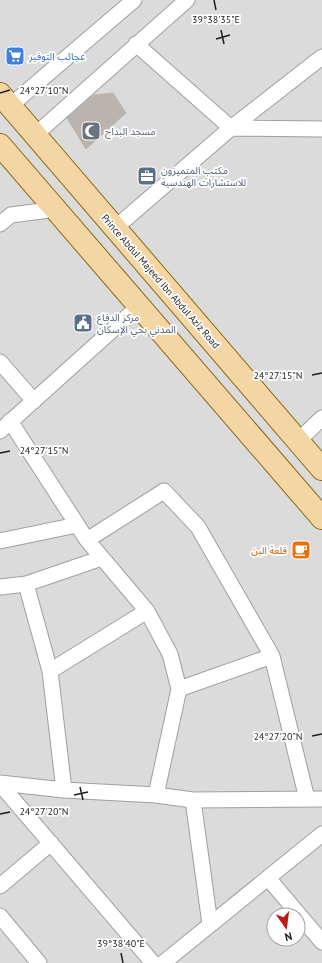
<svg xmlns="http://www.w3.org/2000/svg" width="322" height="963" viewBox="0 0 322 963" font-family="'PT Sans','Noto Sans Arabic',sans-serif">
	<style>
		.residential { fill: #dbdbdb; fill-rule: evenodd }
		.building { fill: #bbb4ae; stroke: #beb3a8 }
		.lines { fill: none; stroke-linecap: round; stroke-linejoin: round }
		.street-casing { stroke: #9f9f9f; stroke-width: 17 }
		.primary-casing { stroke: #89680e; stroke-width: 24 }
		.street { stroke: #fff; stroke-width: 15 }
		.primary { stroke: #f3d6a4; stroke-width: 22 }
		.ticks { fill: none; stroke: #1e1e1e; stroke-width: 1.5 }
		.labels { text-anchor: middle; stroke-width: 3.5; stroke-linejoin: round; paint-order: stroke }
		.shop-label { font-size: 10px; fill: #366cbe; stroke: #fff; text-anchor: start }
		.worship-label { font-size: 10px; fill: #5b616d; stroke: #fff; text-anchor: start }
		.service-label { font-size: 10px; fill: #4e5e75; stroke: #fff; text-anchor: start }
		.street-label { font-size: 10px; fill: #1e1e1e; stroke: #fff }
		.food-label { font-size: 10px; fill: #c56008; stroke: #fff; text-anchor: end }
		.ticks-label { font-size: 10px; text-anchor: middle; fill: #1e1e1e; stroke: #fff; stroke-width: 3.5; stroke-linejoin: round; paint-order: stroke }
	</style>
	<rect width="100%" height="100%" fill="#eeebe4"/>
	<!-- residential -->
	<path class="residential" d="M 0,0 L 322,0 L 322,963 L 0,963 ZM 274,915 L 298,915 L 298,939 L 274,939 Z"/>
	<!-- building -->
	<path class="building" d="M 113,93 L 126,113 L 86,149 L 67,118 L 94,95 Z"/>
	<g class="lines">
		<defs>
			<path id="street" d="M 136,44 L 231,128 L 322,129
				M 10,106 L 134,0
				M 35,135 L 187,0
				M 0,224 L 11,215 L 56,209
				M 115,228 L 231,128 L 322,57
				M 0,362 L 34,401
				M 10,421 L 87,540 L 147,611 L 170,654 L 179,689 L 156,795
				M 0,431 L 139,306
				M 298,441 L 322,418
				M 87,540 L 164,491 L 198,527 L 272,656 L 307,799
				M 0,541 L 77,525
				M 26,584 L 50,671 L 64,790
				M 0,587 L 26,584 L 102,558
				M 50,671 L 147,611
				M 179,689 L 272,656
				M 0,783 L 64,790 L 156,795 L 193,800 L 322,799
				M 0,784 L 153,963
				M 193,800 L 210,924
				M 268,878 L 322,942
				M 0,886 L 51,843
				M 0,916 L 39,963
				M 163,963 L 322,834"/>
			<path id="primary" d="M 0,94 L 322,469
				M 0,145 L 322,518"/>
		</defs>
		<!-- street casing -->
		<use href="#street" class="street-casing"/>
		<!-- primary casing -->
		<use href="#primary" class="primary-casing"/>
		<!-- street -->
		<use href="#street" class="street"/>
		<!-- primary -->
		<use href="#primary" class="primary"/>
	</g>
	<!-- ticks -->
	<path class="ticks" d="M 214,0 L 216,10M 221,30 L 224,44M 216,39 L 230,35M 0,93 L 10,90M 312,375 L 322,373M 0,453 L 10,451M 312,736 L 322,734M 80,787 L 83,800M 74,795 L 88,792M 0,814 L 10,812M 121,953 L 123,963"/>
	<!-- icons -->
	<defs>
		<symbol id="supermarket-square" viewBox="-11 -11 22 22"><rect x="-9" y="-9" width="18" height="18" rx="4" fill="#3f7fe0" stroke="#fff"/><path d="M-6-5.5h2.5l.6 2H6L4.5 2H-2.5L-4.4-4H-6ZM-1.5 3.2a1.3 1.3 0 1 0 .1 0ZM3 3.2a1.3 1.3 0 1 0 .1 0Z" fill="#fff"/></symbol>
		<symbol id="mosque-square" viewBox="-11 -11 22 22"><rect x="-9" y="-9" width="18" height="18" rx="4" fill="#6b7280" stroke="#fff"/><path d="M3.5-4.9A6 6 0 1 0 3.5 4.9A5 5 0 1 1 3.5-4.9Z" fill="#fff"/></symbol>
		<symbol id="office-square" viewBox="-11 -11 22 22"><rect x="-9" y="-9" width="18" height="18" rx="4" fill="#5c6f8a" stroke="#fff"/><path d="M-6-3h4V-5.5h4V-3h4V5H-6ZM-1-4.5V-3h2v-1.5ZM-6 0V1H6V0Z" fill="#fff"/></symbol>
		<symbol id="civic-square" viewBox="-11 -11 22 22"><rect x="-9" y="-9" width="18" height="18" rx="4" fill="#5c6f8a" stroke="#fff"/><path d="M-.6-6.5H3V-4.5H.6V-3L4-1V1h2V6H-6V1h2V-1L-.6-3ZM-1.2 2.5V6h2.4V2.5Z" fill="#fff"/></symbol>
		<symbol id="cafe-square" viewBox="-11 -11 22 22"><rect x="-9" y="-9" width="18" height="18" rx="4" fill="#e8710a" stroke="#fff"/><path d="M-5.5-4.5H6V0H3Q3 3.5 0 3.5H-2.5Q-5.5 3.5-5.5 0ZM3-3.2v2h1.7v-2ZM-6 4.5H4V6H-6Z" fill="#fff"/></symbol>
	</defs>
	<g fill-rule="evenodd">
		<use href="#supermarket-square" x="4" y="45" width="22" height="22"/>
		<use href="#mosque-square" x="80" y="120" width="22" height="22"/>
		<use href="#office-square" x="136" y="165" width="22" height="22"/>
		<use href="#civic-square" x="72" y="312" width="22" height="22"/>
		<use href="#cafe-square" x="290" y="539" width="22" height="22"/>
	</g>
	<g class="labels">
		<!-- shop labels -->
		<g class="shop-label">
			<text x="29" y="60">عجائب التوفير</text>
		</g>
		<!-- worship labels -->
		<g class="worship-label">
			<text x="105" y="135">مسجد البداح</text>
		</g>
		<!-- service labels -->
		<g class="service-label">
			<text x="161" y="174">مكتب المتميزون<tspan x="161" dy="12">للاستشارات الهندسية</tspan></text>
			<text x="97" y="321">مركز الدفاع<tspan x="97" dy="12">المدني بحي الإسكان</tspan></text>
		</g>
		<!-- street labels -->
		<g class="street-label">
			<text transform="translate(161 281) rotate(49)" y="4">Prince Abdul Majeed Ibn Abdul Aziz Road</text>
		</g>
		<!-- food labels -->
		<g class="food-label">
			<text x="287" y="554">قلعة البن</text>
		</g>
	</g>
	<g class="ticks-label">
		<text x="216" y="23">39°38'35"E</text>
		<text x="44" y="94">24°27'10"N</text>
		<text x="278" y="379">24°27'15"N</text>
		<text x="44" y="454">24°27'15"N</text>
		<text x="278" y="740">24°27'20"N</text>
		<text x="44" y="815">24°27'20"N</text>
		<text x="121" y="947">39°38'40"E</text>
	</g>
	<!-- north arrow -->
	<g transform="translate(286 927) rotate(166)"><circle r="19" fill="#ffffff" stroke="#a5a5a5"/>
	<path d="M0-3L7 15L0 10L-7 15Z" fill="#b81d13"/>
	<text y="-6" font-size="11" font-weight="bold" text-anchor="middle" fill="#1e1e1e">N</text>
	</g>
</svg>
